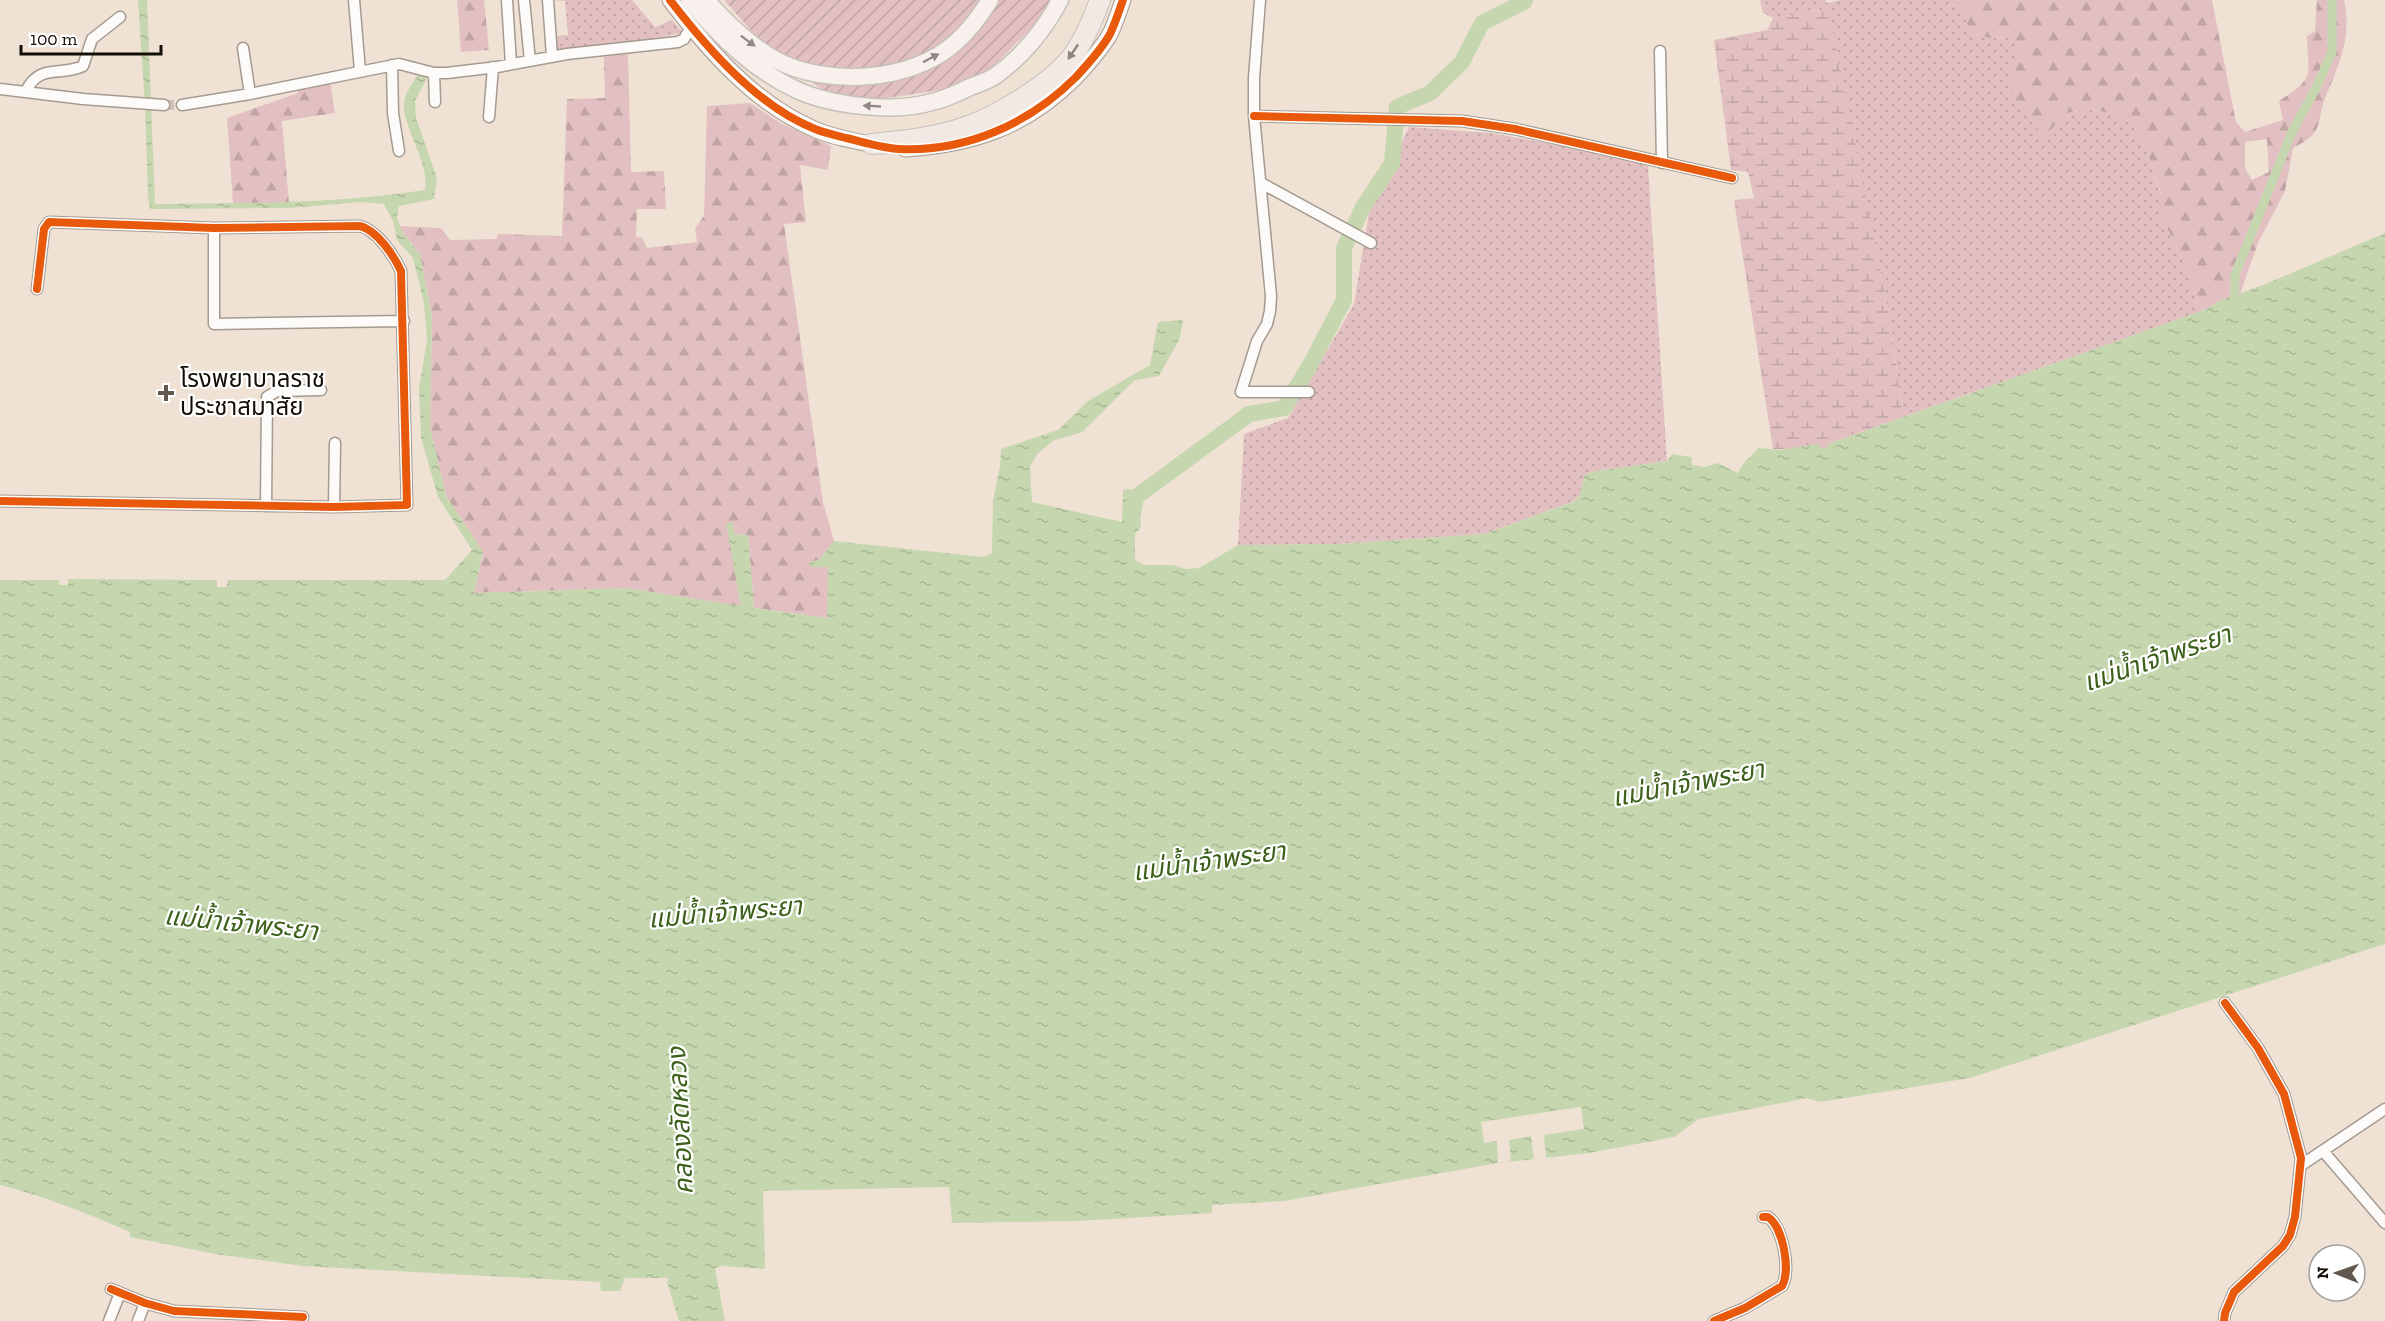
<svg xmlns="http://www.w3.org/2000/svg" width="2385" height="1321" viewBox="0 0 2385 1321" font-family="'Zilla Slab','Noto Sans Thai',serif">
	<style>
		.grass { fill: url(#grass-dots) }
		.forest { fill: url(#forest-firs); fill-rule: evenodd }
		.wetland { fill: url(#wetland-marsh) }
		.garden { fill: url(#garden-furrows) }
		.water { fill: url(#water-ripples) }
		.pier { fill: #efe2d5 }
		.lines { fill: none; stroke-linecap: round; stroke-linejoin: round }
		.canal { stroke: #c6d7af; stroke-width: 9 }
		.river { stroke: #c6d7af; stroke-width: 16 }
		.street-tunnel { stroke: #cec2b6; stroke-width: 10; stroke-dasharray: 10 5; stroke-linecap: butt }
		.street-casing { stroke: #a49a90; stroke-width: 13 }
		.secondary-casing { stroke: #a49a90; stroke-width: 17 }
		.primary-casing { stroke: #c6c0b9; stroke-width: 19 }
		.highway-casing { stroke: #c6c0b9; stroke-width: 22 }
		.street { stroke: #fdfbf9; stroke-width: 10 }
		.secondary { stroke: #faf6f3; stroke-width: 15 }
		.primary { stroke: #f7f0ec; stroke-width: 16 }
		.highway { stroke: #f2e9e4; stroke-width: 20 }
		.cycleway-casing { stroke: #fff; stroke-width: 11 }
		.cycleway { stroke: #e8590c; stroke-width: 8 }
		.oneway { fill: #918a84 }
		.oneway2 { fill: #8f8680 }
		.poi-dot { fill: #61584e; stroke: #fff; stroke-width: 2 }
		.labels { text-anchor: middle; stroke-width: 4.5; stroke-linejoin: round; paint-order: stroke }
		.poi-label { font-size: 24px; fill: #150e06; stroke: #fff; text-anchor: start }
		.water-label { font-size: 26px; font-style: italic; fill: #3d611b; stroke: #fff }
	</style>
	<defs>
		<pattern id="grass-dots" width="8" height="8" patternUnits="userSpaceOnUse" patternTransform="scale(1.5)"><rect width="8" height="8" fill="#e2c0c1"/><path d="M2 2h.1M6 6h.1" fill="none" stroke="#c1a4a4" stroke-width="1.8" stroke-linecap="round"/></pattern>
		<pattern id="forest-firs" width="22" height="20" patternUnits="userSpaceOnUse" patternTransform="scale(1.5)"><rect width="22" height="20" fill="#e2c0c1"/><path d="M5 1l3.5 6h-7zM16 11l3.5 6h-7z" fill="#c1a4a4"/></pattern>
		<pattern id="wetland-marsh" width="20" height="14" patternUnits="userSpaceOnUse" patternTransform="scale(1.5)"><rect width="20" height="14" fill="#e2c0c1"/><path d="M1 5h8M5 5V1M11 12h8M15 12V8" fill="none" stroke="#c1a4a4"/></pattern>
		<pattern id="garden-furrows" width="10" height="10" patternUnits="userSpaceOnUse" patternTransform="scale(1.5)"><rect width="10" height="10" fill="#e2c0c1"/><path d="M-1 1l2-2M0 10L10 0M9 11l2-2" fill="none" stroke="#c1a4a4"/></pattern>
		<pattern id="water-ripples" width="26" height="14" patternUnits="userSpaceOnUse" patternTransform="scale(1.5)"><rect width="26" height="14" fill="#c6d7af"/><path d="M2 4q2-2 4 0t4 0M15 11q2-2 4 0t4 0" fill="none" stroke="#a9b795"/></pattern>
	</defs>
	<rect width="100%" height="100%" fill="#efe2d5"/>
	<!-- grass -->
	<path class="grass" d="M 550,0 L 632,0 L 655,27 L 672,20 L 683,33 L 651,39 L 557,50 L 555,36 L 568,35 L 565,1 Z
		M 1760,0 L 1825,0 L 1827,3 L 1840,0 L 1958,0 L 1971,33 L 1990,38 L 2015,37 L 2019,51 L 2010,70 L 2043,136 L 2066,113 L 2090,110 L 2113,113 L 2133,125 L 2148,154 L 2161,195 L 2161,216 L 2187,268 L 2199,312 L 1903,417 L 1890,319 L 1826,9 L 1773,18 L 1763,13 Z
		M 1409,127 L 1490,133 L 1598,152 L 1648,166 L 1667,461 L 1590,472 L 1584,476 L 1580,495 L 1572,502 L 1484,534 L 1338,544 L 1238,545 L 1244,434 L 1288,418 L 1354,304 L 1369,212 Z"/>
	<!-- forest -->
	<path class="forest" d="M 457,0 L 484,0 L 489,50 L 461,52 Z
		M 1958,0 L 2212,0 L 2236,122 L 2245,132 L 2283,120 L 2279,101 C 2316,77 2308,77 2307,36 L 2315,31 L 2317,0 L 2344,0 C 2352,37 2340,62 2326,96 C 2315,123 2326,132 2293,148 L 2285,191 L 2258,243 L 2240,294 L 2199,312 L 2187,268 L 2161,216 L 2161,194 L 2148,154 L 2133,125 L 2113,113 L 2090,110 L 2066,113 L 2044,137 C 2030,119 2003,93 2010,68 C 2012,62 2016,56 2019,51 L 2015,37 L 1990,38 L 1971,33 ZM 2267,139 L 2269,172 L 2252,180 L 2245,168 L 2245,142 Z
		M 628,54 L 631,172 L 664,171 L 666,209 L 637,209 L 636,237 L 642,238 L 647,248 L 697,242 L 695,228 L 704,216 L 707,106 L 750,103 L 782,124 L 831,146 L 828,170 L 800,165 L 806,222 L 784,224 L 823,502 L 834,541 L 819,560 L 810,562 L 810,567 L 828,566 L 828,618 L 754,608 L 748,535 L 734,534 L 733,523 L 727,523 L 741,606 L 626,588 L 474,593 L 483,552 L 446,496 L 430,427 L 432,317 L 420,254 L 403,233 L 400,226 L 441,228 L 450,240 L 496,239 L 498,234 L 562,236 L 567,99 L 605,98 L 604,57 Z
		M 330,81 L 335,113 L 282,121 L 289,203 L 233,203 L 227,118 L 298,93 L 298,87 Z"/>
	<!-- wetland -->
	<path class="wetland" d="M 1826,9 L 1829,13 L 1890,319 L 1903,417 L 1828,444 L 1828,448 L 1822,449 L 1773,449 L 1734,200 L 1754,198 L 1748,172 L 1731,170 L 1714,40 L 1767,30 L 1773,18 Z"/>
	<!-- garden -->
	<path class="garden" d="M 724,0 L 1059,0 L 975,85 L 846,104 L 777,60 Z"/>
	<!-- water -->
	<path class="water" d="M 138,0 L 147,0 L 155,204 C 245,203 335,204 425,190 C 430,159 398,123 405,98 C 407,90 414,81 419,73 L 427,78 L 415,101 L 416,118 L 437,178 L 434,199 L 399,206 L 397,218 L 403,233 L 420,254 L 432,317 L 430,427 L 446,496 L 483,552 L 474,593 L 626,588 L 741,606 L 726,523 L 733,522 L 734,534 L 748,535 L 754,608 L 827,618 L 828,567 L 809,567 L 810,562 L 819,560 L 834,541 L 983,557 L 992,553 L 993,501 L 1000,466 L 1001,449 L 1058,430 L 1088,401 L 1150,365 L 1158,322 L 1183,320 L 1180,338 L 1159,376 L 1135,380 L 1082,432 L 1053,441 L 1037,454 L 1030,467 L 1032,502 L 1122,522 L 1123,490 L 1131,489 C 1136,496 1134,500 1136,507 C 1139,518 1146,524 1135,534 L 1135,560 L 1145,565 L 1173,565 L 1186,569 L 1199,568 L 1238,545 L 1338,544 L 1484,534 L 1573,502 L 1580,495 L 1584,476 L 1590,472 L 1667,461 L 1672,454 L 1691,457 L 1692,465 L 1704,467 L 1718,463 L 1738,473 C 1745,458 1750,460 1758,448 L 1779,450 L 1817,444 L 1822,449 L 1827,448 L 1828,444 L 2207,309 L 2219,301 L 2266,284 L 2385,233 L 2385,944 L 1970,1078 L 1820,1102 L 1807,1098 L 1699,1119 L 1674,1137 L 1589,1153 L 1498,1163 L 1284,1201 L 1212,1205 L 1212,1213 L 1079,1221 L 952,1223 L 949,1187 L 763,1191 L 765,1269 L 722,1266 L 715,1268 L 725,1321 L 679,1321 L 667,1282 L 669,1278 L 625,1278 L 620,1291 L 601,1291 L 600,1282 L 303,1266 L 215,1254 L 130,1237 L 130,1232 C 88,1214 45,1196 0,1185 L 0,580 L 59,580 L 59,585 L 68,585 L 68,579 L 217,580 L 217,587 L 227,587 L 228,580 L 445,580 L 472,550 L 438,497 L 421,438 L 419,388 L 427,340 L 424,303 L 413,258 L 397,240 L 393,221 L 384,204 L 361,202 L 289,208 L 150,209 L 148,198 L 145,105 Z"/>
	<!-- pier -->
	<path class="pier" d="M 1581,1107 L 1584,1129 L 1544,1135 L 1546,1158 L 1534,1159 L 1531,1136 L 1509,1140 L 1511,1161 L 1498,1163 L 1497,1141 L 1484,1143 L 1481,1122 Z"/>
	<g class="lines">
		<!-- canal -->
		<path class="canal" d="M 2234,307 L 2235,274 L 2247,245 L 2292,132 L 2316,88 L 2332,52 L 2332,0"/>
		<!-- river -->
		<path class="river" d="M 1132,519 L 1136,497 L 1249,414 L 1284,408 L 1310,365 L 1344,300 L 1344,248 L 1363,207 L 1392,163 L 1397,107 L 1430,93 L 1462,62 L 1482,23 L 1524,2 L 1525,0"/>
		<!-- street-tunnel -->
		<path class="street-tunnel" d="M 164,105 L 182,105"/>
		<defs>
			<path id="street" d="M 354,0 L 360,71
				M 507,0 L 511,64
				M 524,0 L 530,61
				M 548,0 L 552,57
				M 1260,0 L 1254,78 L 1254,116 L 1271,296 L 1270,311 L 1267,324 L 1257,341 L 1241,392 L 1309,392
				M 243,48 L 250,94
				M 1660,51 L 1662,163
				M 392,65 L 393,113 L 399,151
				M 434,73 L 435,102
				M 0,89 L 83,99 L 164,105
				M 26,91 C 40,63 59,77 83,66 L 92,39 L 120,17
				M 182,105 L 250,94 L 399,64 L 434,73 L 447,73 L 497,67 L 567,54 L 678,42 L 684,39 L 691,27
				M 1254,116 L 1462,121 L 1515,129 L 1732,178
				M 489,117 L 493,67
				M 1261,183 L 1371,243
				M 214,228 L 214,324 L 404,321
				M 0,501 L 334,507 L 407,505 L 401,271 C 394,256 377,230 360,226 L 214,228 L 49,222 L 44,229 L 37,289
				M 266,506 L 267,397 L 277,391 L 321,390
				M 334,507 L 335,443
				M 2323,1151 L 2385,1223
				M 2300,1166 L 2385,1109
				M 111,1289 L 145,1303 L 174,1311 L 303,1317
				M 109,1321 L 120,1293
				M 138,1321 L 145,1303
				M 1714,1321 L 1745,1308 L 1782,1286 C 1791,1270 1783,1227 1768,1217 L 1763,1217
				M 2224,1321 L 2225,1313 L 2234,1292 L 2283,1246 L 2290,1235 L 2295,1217 L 2301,1158 L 2284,1094 L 2258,1048 L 2225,1003"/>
			<path id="secondary" d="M 670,0 C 709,51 754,103 814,129 C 834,138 860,142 881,146
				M 905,149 C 973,145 1026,127 1075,78 C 1087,65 1101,50 1110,34 C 1115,24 1119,11 1123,0"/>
			<path id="primary" d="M 689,0 C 720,36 753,70 797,90 C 832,106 895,113 932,102 C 945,99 958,93 970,87 C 978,84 988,81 995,76 C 1022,57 1045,29 1060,0
				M 706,0 C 727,23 749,45 776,60 C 826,87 912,82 955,43 C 970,30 980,16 990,0"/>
			<path id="highway" d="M 872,144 C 902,141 934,138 963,128 C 994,118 1038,91 1062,68 C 1079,52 1092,22 1100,0"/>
		</defs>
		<!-- street casing -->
		<use href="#street" class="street-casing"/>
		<!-- secondary casing -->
		<use href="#secondary" class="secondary-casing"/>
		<!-- primary casing -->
		<use href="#primary" class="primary-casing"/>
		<!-- highway casing -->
		<use href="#highway" class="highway-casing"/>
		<!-- street -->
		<use href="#street" class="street"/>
		<!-- secondary -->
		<use href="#secondary" class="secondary"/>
		<!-- primary -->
		<use href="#primary" class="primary"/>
		<!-- highway -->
		<use href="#highway" class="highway"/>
		<defs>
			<path id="cycleway" d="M 670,0 C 707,48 757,106 815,129 C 825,133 836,135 846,138 C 863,142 881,148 899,149 C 966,152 1029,124 1076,77 C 1088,64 1102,49 1110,34 C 1115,24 1119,11 1123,0
				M 1254,116 L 1462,121 L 1515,129 L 1732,178
				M 0,501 L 334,507 L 407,505 L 401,271 C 394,256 377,230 360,226 L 214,228 L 49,222 L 44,229 L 37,289
				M 111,1289 L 145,1303 L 174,1311 L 303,1317
				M 1714,1321 L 1745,1308 L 1782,1286 C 1791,1270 1783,1227 1768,1217 L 1763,1217
				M 2224,1321 L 2225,1313 L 2234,1292 L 2283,1246 L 2290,1235 L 2295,1217 L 2301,1158 L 2284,1094 L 2258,1048 L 2225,1003"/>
		</defs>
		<!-- cycleway casing -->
		<use href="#cycleway" class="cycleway-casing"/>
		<!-- cycleway -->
		<use href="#cycleway" class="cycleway"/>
	</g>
	<!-- one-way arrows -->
	<defs><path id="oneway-solid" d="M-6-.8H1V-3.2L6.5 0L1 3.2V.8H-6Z" transform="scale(1.5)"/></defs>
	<g class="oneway">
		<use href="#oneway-solid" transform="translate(748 41) rotate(37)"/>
		<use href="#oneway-solid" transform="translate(931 58) rotate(-28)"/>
		<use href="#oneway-solid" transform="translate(872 106) rotate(-177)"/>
	</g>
	<use class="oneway2" href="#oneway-solid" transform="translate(1073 52) rotate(124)"/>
	<!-- markers -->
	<path class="poi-dot" d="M163 384h6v6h6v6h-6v6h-6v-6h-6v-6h6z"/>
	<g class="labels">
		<!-- poi labels -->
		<g class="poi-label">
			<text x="180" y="387">โรงพยาบาลราช<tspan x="180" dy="28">ประชาสมาสัย</tspan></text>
		</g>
		<!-- water labels -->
		<g class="water-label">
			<text transform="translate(2157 658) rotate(-19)" y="9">แม่น้ำเจ้าพระยา</text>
			<text transform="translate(1688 783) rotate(-11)" y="9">แม่น้ำเจ้าพระยา</text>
			<text transform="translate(1209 861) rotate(-8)" y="9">แม่น้ำเจ้าพระยา</text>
			<text transform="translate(725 912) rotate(-5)" y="9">แม่น้ำเจ้าพระยา</text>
			<text transform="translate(241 923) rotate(6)" y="9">แม่น้ำเจ้าพระยา</text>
			<text transform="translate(680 1121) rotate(-93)" y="9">คลองลัดหลวง</text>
		</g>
	</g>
	<!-- north arrow -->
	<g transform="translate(2337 1273) rotate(271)"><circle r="28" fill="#ffffff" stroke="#a19f9b" stroke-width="1.5"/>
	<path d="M0-4.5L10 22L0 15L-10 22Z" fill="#61584e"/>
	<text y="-9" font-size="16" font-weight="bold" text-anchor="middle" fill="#150e06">N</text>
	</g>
	<!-- scale -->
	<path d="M21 45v9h140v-9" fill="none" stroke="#150e06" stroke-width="3"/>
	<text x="30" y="45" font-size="18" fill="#150e06" stroke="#ffffff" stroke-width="4.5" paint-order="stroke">100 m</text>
</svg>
